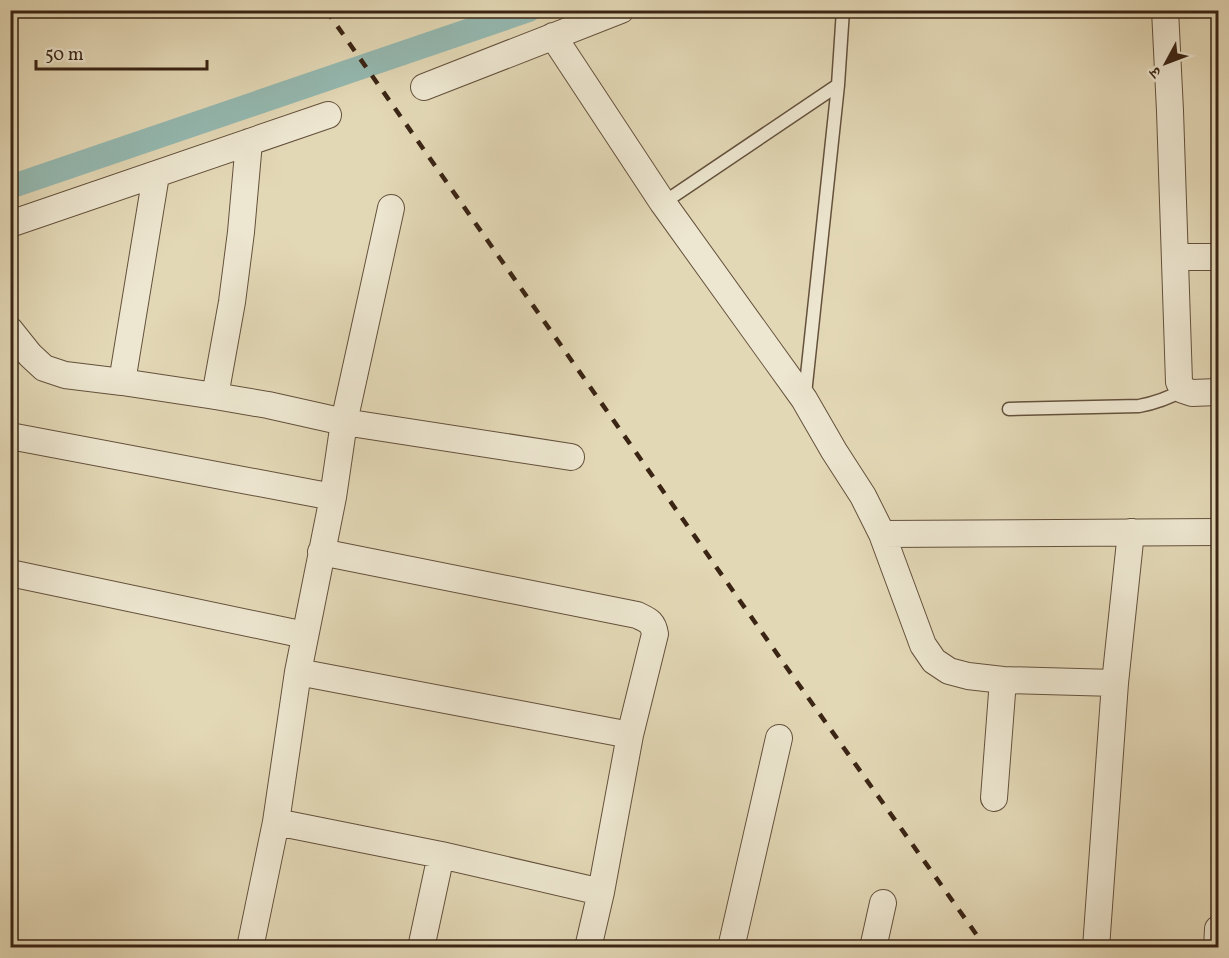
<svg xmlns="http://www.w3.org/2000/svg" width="1229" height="958" viewBox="0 0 1229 958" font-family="Vollkorn,'Noto Serif Devanagari',serif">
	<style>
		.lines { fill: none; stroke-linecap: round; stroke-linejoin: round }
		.canal { stroke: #95b9b1; stroke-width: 24 }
		.service-casing { stroke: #64513c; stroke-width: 15 }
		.minor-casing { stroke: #64513c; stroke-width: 28 }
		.service { stroke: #ede6d0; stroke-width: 12 }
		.minor { stroke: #ede6d0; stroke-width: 26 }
		.rail { stroke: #3a2414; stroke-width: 4.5; stroke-dasharray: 10 10; stroke-linecap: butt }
	</style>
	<rect width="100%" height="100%" fill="#e3d8b6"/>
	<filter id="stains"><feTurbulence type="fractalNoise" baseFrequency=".00333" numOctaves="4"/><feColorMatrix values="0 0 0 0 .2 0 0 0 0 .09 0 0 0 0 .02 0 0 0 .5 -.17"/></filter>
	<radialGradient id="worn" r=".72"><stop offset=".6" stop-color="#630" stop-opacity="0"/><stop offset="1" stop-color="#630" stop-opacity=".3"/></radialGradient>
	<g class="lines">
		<!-- canal -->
		<path class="canal" d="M 10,187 L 529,10"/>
		<defs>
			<path id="service" d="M 663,203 L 838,85
				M 805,394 L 838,85 L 843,10
				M 1009,409 L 1139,406 C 1155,403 1169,398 1183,390"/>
			<path id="minor" d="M 1165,10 L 1170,111 L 1179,382 L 1183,390 L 1192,393 L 1218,392
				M 553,36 L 663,203 L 804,399 L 834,451 L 863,496 L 882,534 L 923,645 L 934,661 L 949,671 L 968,676 L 1003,680 L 1115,683
				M 424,87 L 621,10
				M 10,224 L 328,115
				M 1175,257 L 1218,257
				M 10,330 L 30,355 L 44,368 L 65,375 L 122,382 L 215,396 L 268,405 L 344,422 L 571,457
				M 122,382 L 156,175
				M 215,396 L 232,302 L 241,232 L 249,142
				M 10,436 L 333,497
				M 882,534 L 1218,532
				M 321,552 L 637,615 C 647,620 653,621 655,634 L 630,735 L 601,892 L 588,948
				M 10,573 L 305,635
				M 298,672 L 630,735
				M 994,798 L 1003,680
				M 276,822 L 441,855 L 601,892
				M 250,948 L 276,822 L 298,672 L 333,497 L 344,422 L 391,208
				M 421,948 L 441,855
				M 731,948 L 779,738
				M 873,948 L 883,903
				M 1096,948 L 1115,683 L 1131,532
				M 1217,948 L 1218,929"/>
		</defs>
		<!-- service casing -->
		<use href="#service" class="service-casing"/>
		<!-- minor casing -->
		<use href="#minor" class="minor-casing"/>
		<!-- service -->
		<use href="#service" class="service"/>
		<!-- minor -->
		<use href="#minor" class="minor"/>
		<!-- rail -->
		<path class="rail" d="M 326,10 L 787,668 L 986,948"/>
	</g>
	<!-- margin -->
	<rect width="1229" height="958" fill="none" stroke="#e3d8b6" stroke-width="36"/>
	<rect x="12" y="12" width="1205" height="934" fill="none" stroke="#3a2414" stroke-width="3"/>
	<rect x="18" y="18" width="1193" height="922" fill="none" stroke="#3a2414" stroke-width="1.5"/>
	<!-- north arrow -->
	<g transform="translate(1166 63) rotate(229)" stroke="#ede6d0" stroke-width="4.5" paint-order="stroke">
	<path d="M0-4.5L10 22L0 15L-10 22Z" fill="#3a2414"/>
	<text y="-9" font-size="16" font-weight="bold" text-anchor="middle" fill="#3a2414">उ</text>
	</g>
	<!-- scale -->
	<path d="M36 60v9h171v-9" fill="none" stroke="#3a2414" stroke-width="3"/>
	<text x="45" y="60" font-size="18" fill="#3a2414" stroke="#ede6d0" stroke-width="4.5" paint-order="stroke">50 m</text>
	<rect width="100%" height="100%" filter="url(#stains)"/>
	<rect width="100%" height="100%" fill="url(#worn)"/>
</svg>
